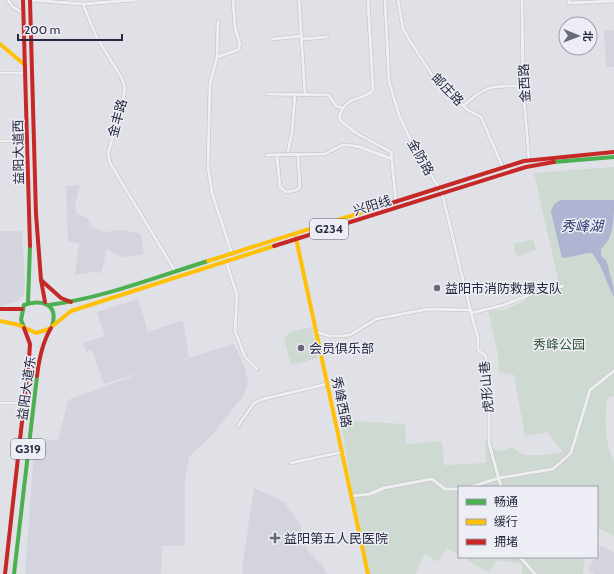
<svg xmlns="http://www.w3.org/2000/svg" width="614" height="574" viewBox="0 0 614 574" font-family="Cabin,'Noto Sans SC',sans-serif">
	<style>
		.built { fill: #d3d4de }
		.green { fill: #ced9d1 }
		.water { fill: #aeb4d2 }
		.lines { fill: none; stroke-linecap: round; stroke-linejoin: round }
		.street-casing { stroke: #bdbec3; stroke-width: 4 }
		.street { stroke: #efeff2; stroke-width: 3 }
		.fast { stroke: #4caf50; stroke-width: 4 }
		.slow { stroke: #ffc107; stroke-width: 4 }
		.jam { stroke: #c62828; stroke-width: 4 }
		.poi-dot { fill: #686979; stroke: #edeef5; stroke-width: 1.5 }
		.labels { text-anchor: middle; stroke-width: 3; stroke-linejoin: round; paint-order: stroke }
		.shield { fill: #edeef5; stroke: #626376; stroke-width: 1 }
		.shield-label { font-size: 12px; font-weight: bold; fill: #27283f }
		.street-label { font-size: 13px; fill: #27283f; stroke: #edeef5 }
		.poi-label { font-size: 13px; fill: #27283f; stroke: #edeef5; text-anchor: start }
		.park-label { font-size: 13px; fill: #345b39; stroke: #edeef5 }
		.water-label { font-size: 14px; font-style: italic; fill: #303a73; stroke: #edeef5 }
	</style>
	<rect width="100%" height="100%" fill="#e0e1e6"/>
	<!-- built -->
	<path class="built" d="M 614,30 L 614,67 L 606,67 L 604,31 Z
		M 80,185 L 75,206 L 77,214 L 89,219 L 90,226 L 104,232 L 124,230 L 141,234 L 144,255 L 121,257 L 107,249 L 101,273 L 92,272 L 75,275 L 79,244 L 68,241 L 66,186 Z
		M 0,231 L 22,231 L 25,282 L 24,294 L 18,301 L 1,306 L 0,306 Z
		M 138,299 L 148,332 L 183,320 L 189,357 L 159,367 L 234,344 L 245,368 L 248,382 L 244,395 L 213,434 L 189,457 L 185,480 L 185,545 L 162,546 L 161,574 L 25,574 L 35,439 L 58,440 L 68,400 L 152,369 L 104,384 L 92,350 L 86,352 L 83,343 L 105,336 L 97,312 Z
		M 254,488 L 284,502 L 300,524 L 308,551 L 323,566 L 327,574 L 243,574 L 242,569 Z
		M 601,545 L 614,553 L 614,574 L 594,574 L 588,570 L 595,557 L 597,557 Z"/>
	<!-- green -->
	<path class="green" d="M 614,167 L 614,396 L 607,398 C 605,419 604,441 614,461 L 614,536 L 601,529 L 597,530 L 597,487 L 459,487 L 459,555 L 447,548 L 438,562 L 425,554 L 415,574 L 370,574 L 353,497 L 341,422 L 349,421 L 405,424 L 406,444 L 442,441 L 444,465 L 486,463 L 485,440 L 491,439 L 493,449 L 501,451 L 512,447 L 523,455 L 548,455 L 563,452 L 547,432 L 525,436 L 514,375 L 499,372 L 498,354 L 488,311 L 503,310 L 523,302 L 529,296 L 560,288 L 534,173 Z
		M 533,239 L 536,250 L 517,256 L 513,244 Z
		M 312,327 L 318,358 L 291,365 L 284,337 L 293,331 Z
		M 463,557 L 585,557 L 583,574 L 522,574 L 522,564 L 497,560 L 488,573 Z"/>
	<!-- water -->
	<path class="water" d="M 562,200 L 614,200 C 614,219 614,238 601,249 L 601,256 C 609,262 608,266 610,275 C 613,284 614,286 614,297 C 606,282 602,265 592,253 C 583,252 573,258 562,258 L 551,212 C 553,205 555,202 562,200 Z"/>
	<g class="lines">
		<defs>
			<path id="street" d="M 8,0 L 13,7 L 24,14
				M 30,0 L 83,4 L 96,36 L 121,77 L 125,87 L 123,99 L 108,154 L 110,163 L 175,271
				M 299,0 L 305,95
				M 368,0 L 373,90 C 362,103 344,93 339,119 L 356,133 L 391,152 L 396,202
				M 385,0 L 389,82 L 399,115 L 413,145 L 442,193 L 471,313
				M 398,0 L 403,29 L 410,41 L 438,84 L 468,110 L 481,117 L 503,168
				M 522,0 L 523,86 L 529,160
				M 569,0 L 569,3 L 614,1
				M 83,4 L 135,0
				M 272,39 L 302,36
				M 302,39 L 327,37
				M 217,57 L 218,21
				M 0,73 L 26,73
				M 267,94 L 329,95 L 336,106 L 343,108
				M 463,106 C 488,84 491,86 523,86
				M 0,141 L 27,141
				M 288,151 L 292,132 L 295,95
				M 266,155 L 325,154 L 342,145 L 348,145 L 360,147 L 392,159
				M 277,156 L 280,187 L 286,192 L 297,190 L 300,187 L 298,155
				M 232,254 L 212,193 L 208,167 L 210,84 L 217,57 L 238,50 L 240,45 L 235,27 L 233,0
				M 226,261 L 237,295 L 235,331 L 245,357 L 257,369
				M 317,332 L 330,336 L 341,336 L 350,335 L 376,319 L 428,309 L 471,310
				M 0,403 L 24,403
				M 238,426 L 254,403 L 263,399 L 327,384
				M 291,463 L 342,452
				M 470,487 L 499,478 L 553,469 L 571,453 L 590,390 L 614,371
				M 501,487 L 489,443 L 489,403 L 486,356 L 478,350 L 478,338 L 471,313 L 504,305 L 534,293 L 563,286
				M 351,496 L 370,494 L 384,488 L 432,479 L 445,489 L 459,489
				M 520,557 L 535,574"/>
		</defs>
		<!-- street casing -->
		<use href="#street" class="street-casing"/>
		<!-- street -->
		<use href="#street" class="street"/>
		<!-- fast -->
		<path class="fast" d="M 554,162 L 614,157
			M 28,303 L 30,246
			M 49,305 C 103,298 156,277 208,261
			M 24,327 L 21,320 L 24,305 C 42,299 59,304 52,326
			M 14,574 L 37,376"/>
		<!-- slow -->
		<path class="slow" d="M 0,44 L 25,65
			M 296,238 L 368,574
			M 208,261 L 379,207
			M 0,321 L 19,325 L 36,333 L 49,329 L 71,311 L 274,246"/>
		<!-- jam -->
		<path class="jam" d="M 23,0 L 30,246
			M 30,0 L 36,214 L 41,280 L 45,302
			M 379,207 L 524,161 L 614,152
			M 274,246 L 526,167 L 554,162
			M 41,280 L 61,298 L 71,302
			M 0,309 L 22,309
			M 37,376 C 39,359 42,343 51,328
			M 5,574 L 29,359 L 30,344 L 24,328"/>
	</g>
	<!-- markers -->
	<g class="poi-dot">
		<circle cx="437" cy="288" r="4"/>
		<circle cx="301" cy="348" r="4"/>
		<path d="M273 532h4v4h4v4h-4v4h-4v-4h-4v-4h4z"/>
	</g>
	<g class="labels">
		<!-- shield labels -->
		<g class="shield">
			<rect x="310" y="219" width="38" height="20" rx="3"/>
			<rect x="11" y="439" width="34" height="20" rx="3"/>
		</g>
		<g class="shield-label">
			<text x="329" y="233">G234</text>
			<text x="28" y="453">G319</text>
		</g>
		<!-- street labels -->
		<g class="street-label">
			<text transform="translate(524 83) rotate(-93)" y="5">金西路</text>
			<text transform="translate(448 89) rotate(46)" y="5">邮庄路</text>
			<text transform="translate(117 118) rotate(-75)" y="5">金丰路</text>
			<text transform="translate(18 152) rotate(-91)" y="5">益阳大道西</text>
			<text transform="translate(421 157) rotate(60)" y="5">金防路</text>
			<text transform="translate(372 205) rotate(-17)" y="5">兴阳线</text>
			<text transform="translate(486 387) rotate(-95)" y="5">虎形山巷</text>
			<text transform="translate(26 388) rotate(-82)" y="5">益阳大道东</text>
			<text transform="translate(342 402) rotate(78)" y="5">秀峰西路</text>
		</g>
		<!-- poi labels -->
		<g class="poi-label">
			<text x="445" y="293">益阳市消防救援支队</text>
			<text x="309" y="353">会员俱乐部</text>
			<text x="284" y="543">益阳第五人民医院</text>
		</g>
		<!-- park labels -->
		<g class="park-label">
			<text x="559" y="349">秀峰公园</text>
		</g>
		<!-- water labels -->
		<g class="water-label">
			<text x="582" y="231">秀峰湖</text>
		</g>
	</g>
	<!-- legend -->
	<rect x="458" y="486" width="140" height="72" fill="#edeef5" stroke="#9e9fac"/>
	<rect x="466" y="499" width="20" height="6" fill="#4caf50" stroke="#9e9fac"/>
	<text x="494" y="506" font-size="12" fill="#27283f">畅通</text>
	<rect x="466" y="519" width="20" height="6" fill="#ffc107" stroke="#9e9fac"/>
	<text x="494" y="526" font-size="12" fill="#27283f">缓行</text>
	<rect x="466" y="539" width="20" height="6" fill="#c62828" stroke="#9e9fac"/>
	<text x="494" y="546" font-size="12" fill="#27283f">拥堵</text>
	<!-- north arrow -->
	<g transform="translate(578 36) rotate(91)"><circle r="19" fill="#edeef5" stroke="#9e9fac"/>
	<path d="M0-3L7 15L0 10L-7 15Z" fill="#686979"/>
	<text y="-6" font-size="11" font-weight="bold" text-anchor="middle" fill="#27283f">北</text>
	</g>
	<!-- scale -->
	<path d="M18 34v6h104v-6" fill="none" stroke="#27283f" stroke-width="2"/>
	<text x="24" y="34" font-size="12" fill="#27283f" stroke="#edeef5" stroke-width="3" paint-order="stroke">200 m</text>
</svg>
